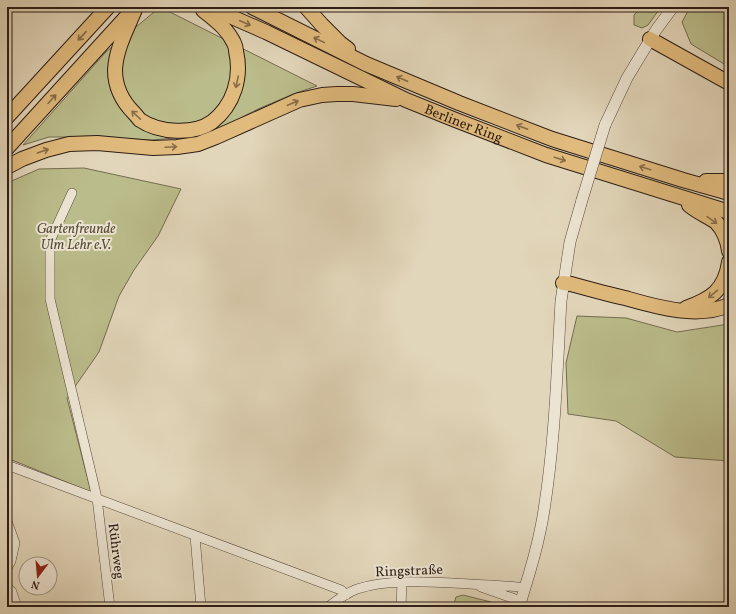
<svg xmlns="http://www.w3.org/2000/svg" width="736" height="614" viewBox="0 0 736 614" font-family="Vollkorn,serif">
	<style>
		.green { fill: #bbbc8b; stroke: #746c50 }
		.lines { fill: none; stroke-linecap: round; stroke-linejoin: round }
		.minor-casing { stroke: #5a4b3e; stroke-width: 10 }
		.tertiary-casing { stroke: #5a4b3e; stroke-width: 12 }
		.trunk-casing { stroke: #2d1d14; stroke-width: 16 }
		.minor { stroke: #ece4d2; stroke-width: 9 }
		.tertiary { stroke: #ece4d2; stroke-width: 11 }
		.trunk { stroke: #e1bb7d; stroke-width: 14 }
		.tertiary-bridge-casing { stroke: #5a4b3e; stroke-width: 12; stroke-linecap: butt }
		.tertiary-bridge { stroke: #ece4d2; stroke-width: 11 }
		.oneway { stroke: #876c48 }
		.labels { text-anchor: middle; stroke-width: 4; stroke-linejoin: round; paint-order: stroke }
		.street-label { font-size: 14px; fill: #2d1d14; stroke: #ece4d2 }
		.park-label { font-size: 14px; font-style: italic; fill: #584d38; stroke: #ece4d2 }
	</style>
	<rect width="100%" height="100%" fill="#e2d6ba"/>
	<filter id="stains"><feTurbulence type="fractalNoise" baseFrequency=".005" numOctaves="4"/><feColorMatrix values="0 0 0 0 .2 0 0 0 0 .09 0 0 0 0 .02 0 0 0 .5 -.17"/></filter>
	<radialGradient id="worn" r=".72"><stop offset=".6" stop-color="#630" stop-opacity="0"/><stop offset="1" stop-color="#630" stop-opacity=".3"/></radialGradient>
	<!-- green -->
	<path class="green" d="M 160,7 L 317,86 L 293,94 L 258,109 L 207,135 L 152,140 L 91,137 L 49,137 L 23,145 L 106,52 Z
		M 641,7 L 661,7 L 648,25 L 642,28 L 634,25 L 634,15 Z
		M 690,7 L 729,7 L 729,67 L 691,44 L 682,22 Z
		M 84,168 L 181,189 L 158,236 L 134,270 L 119,296 L 99,352 L 67,398 L 91,492 L 7,458 L 7,183 L 39,169 Z
		M 577,316 L 626,318 L 677,332 L 729,324 L 729,461 L 675,457 L 616,421 L 568,414 L 566,363 Z
		M 463,595 L 491,602 L 493,607 L 453,607 L 456,597 Z"/>
	<g class="lines">
		<defs>
			<path id="minor" d="M 72,193 L 50,241 L 50,299 L 97,498 L 110,607
				M 7,465 L 341,590 L 346,595
				M 7,521 L 15,543 L 11,561 L 7,568
				M 195,536 L 201,607
				M 7,587 L 12,592 L 17,607
				M 481,587 L 521,601
				M 328,607 C 337,600 346,593 357,589 C 389,578 436,582 470,584 C 488,585 506,585 525,588
				M 401,607 L 402,582"/>
			<path id="tertiary" d="M 605,125 L 627,78 L 656,30 L 673,7
				M 519,607 C 529,575 539,543 544,510 C 555,441 557,371 561,301 L 570,242 L 582,200"/>
			<g id="trunk">
				<path d="M 136,7 C 128,27 116,48 115,70 C 115,88 122,101 134,113 C 136,115 138,118 140,120 C 159,133 194,135 212,122 C 234,105 242,77 236,51 C 236,49 235,45 234,43 C 227,28 215,20 203,10"/>
				<path id="s1" d="M 209,7 L 266,32 L 406,100 L 453,119 L 546,155 L 729,212"/>
				<path d="M 252,7 L 366,64 L 459,103 L 552,139 L 683,180 L 729,193"/>
				<path d="M 306,7 L 322,25 L 340,43 L 348,49"/>
				<path d="M 650,39 L 729,83"/>
				<path d="M 7,117 L 108,7"/>
				<path d="M 7,148 L 129,14"/>
				<path d="M 7,167 L 22,159 L 46,150 L 69,144 L 97,143 L 153,148 L 177,147 L 198,144 L 216,137 L 299,100 L 322,95 L 337,94 L 353,94 L 396,99"/>
				<path d="M 706,181 L 724,181 L 729,180"/>
				<path d="M 689,205 C 697,212 707,216 716,222 C 723,229 728,241 729,251"/>
				<path d="M 563,283 L 571,284 C 589,289 607,294 625,298 C 657,307 697,319 729,305"/>
				<path d="M 686,308 C 710,299 725,291 729,262"/>
			</g>
		</defs>
		<!-- minor casing -->
		<use href="#minor" class="minor-casing"/>
		<!-- tertiary casing -->
		<use href="#tertiary" class="tertiary-casing"/>
		<!-- trunk casing -->
		<use href="#trunk" class="trunk-casing"/>
		<!-- minor -->
		<use href="#minor" class="minor"/>
		<!-- tertiary -->
		<use href="#tertiary" class="tertiary"/>
		<!-- trunk -->
		<use href="#trunk" class="trunk"/>
		<defs>
			<path id="tertiary-bridge" d="M 582,200 L 605,125"/>
		</defs>
		<!-- tertiary-bridge casing -->
		<use href="#tertiary-bridge" class="tertiary-bridge-casing"/>
		<!-- tertiary-bridge -->
		<use href="#tertiary-bridge" class="tertiary-bridge"/>
	</g>
	<!-- one-way arrows -->
	<defs><path id="oneway-shaft" d="M-6 0H5M1.5-3L5.5 0L1.5 3" fill="none" stroke-width="1.6" stroke-linecap="round" stroke-linejoin="round"/></defs>
	<g class="oneway">
		<use href="#oneway-shaft" transform="translate(245 23) rotate(24)"/>
		<use href="#oneway-shaft" transform="translate(82 36) rotate(133)"/>
		<use href="#oneway-shaft" transform="translate(319 40) rotate(-154)"/>
		<use href="#oneway-shaft" transform="translate(402 79) rotate(-157)"/>
		<use href="#oneway-shaft" transform="translate(237 82) rotate(102)"/>
		<use href="#oneway-shaft" transform="translate(52 99) rotate(-48)"/>
		<use href="#oneway-shaft" transform="translate(293 103) rotate(-23)"/>
		<use href="#oneway-shaft" transform="translate(136 115) rotate(-136)"/>
		<use href="#oneway-shaft" transform="translate(522 127) rotate(-159)"/>
		<use href="#oneway-shaft" transform="translate(171 147) rotate(-3)"/>
		<use href="#oneway-shaft" transform="translate(43 151) rotate(-19)"/>
		<use href="#oneway-shaft" transform="translate(560 159) rotate(18)"/>
		<use href="#oneway-shaft" transform="translate(645 168) rotate(-163)"/>
		<use href="#oneway-shaft" transform="translate(712 220) rotate(35)"/>
		<use href="#oneway-shaft" transform="translate(713 294) rotate(140)"/>
	</g>
	<g class="labels">
		<!-- street labels -->
		<g class="street-label">
			<text dy="5" stroke="none"><textPath href="#s1" startOffset="280">Berliner Ring</textPath></text>
			<text transform="translate(117 551) rotate(83)" y="5">Rührweg</text>
			<text transform="translate(409 570) rotate(-2)" y="5">Ringstraße</text>
		</g>
		<!-- park labels -->
		<g class="park-label">
			<text x="76" y="233">Gartenfreunde<tspan x="76" dy="16">Ulm Lehr e.V.</tspan></text>
		</g>
	</g>
	<!-- margin -->
	<rect width="736" height="614" fill="none" stroke="#e2d6ba" stroke-width="24"/>
	<rect x="8" y="8" width="720" height="598" fill="none" stroke="#2d1d14" stroke-width="2"/>
	<rect x="12" y="12" width="712" height="590" fill="none" stroke="#2d1d14"/>
	<!-- north arrow -->
	<g transform="translate(38 576) rotate(196)"><circle r="19" fill="#ece4d2" stroke="#a09486"/>
	<path d="M0-3L7 15L0 10L-7 15Z" fill="#8f2418"/>
	<text y="-6" font-size="11" font-weight="bold" text-anchor="middle" fill="#2d1d14">N</text>
	</g>
	<rect width="100%" height="100%" filter="url(#stains)"/>
	<rect width="100%" height="100%" fill="url(#worn)"/>
</svg>
